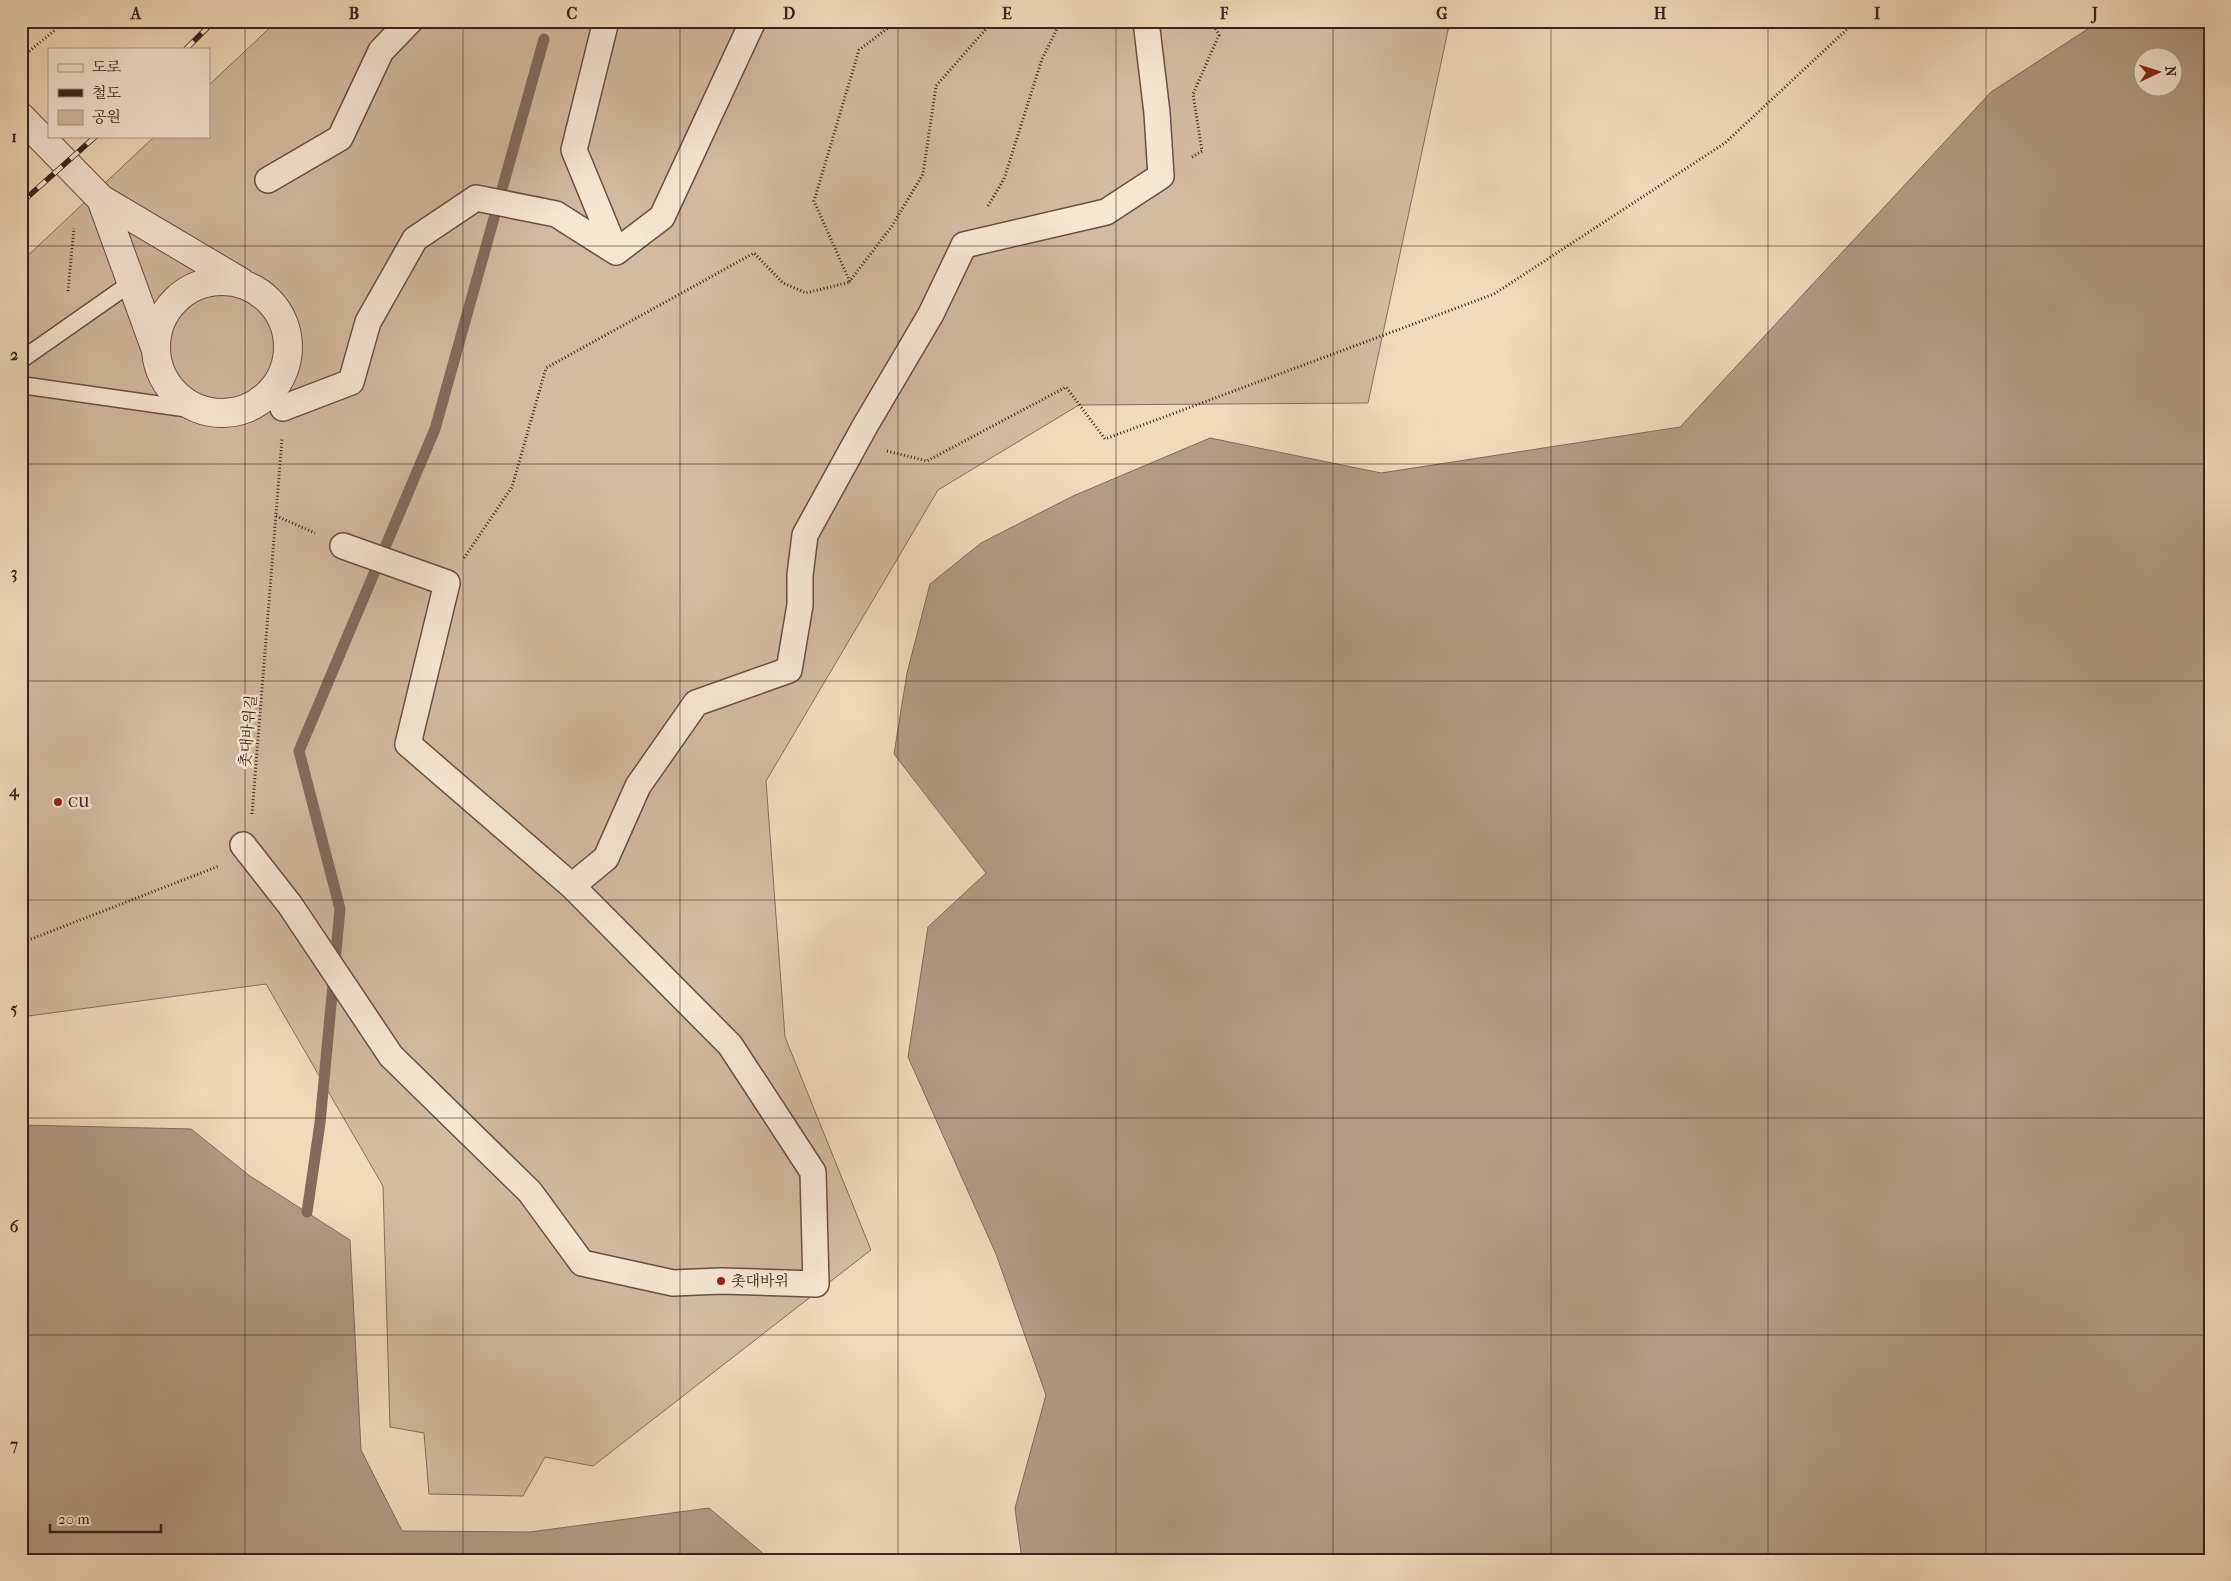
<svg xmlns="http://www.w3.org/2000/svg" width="2231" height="1581" viewBox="0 0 2231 1581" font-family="'IM FELL French Canon','Noto Serif KR',serif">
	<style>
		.green { fill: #d2bb9f; stroke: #866f5d }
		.water { fill: #b29c84; stroke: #826c5a; fill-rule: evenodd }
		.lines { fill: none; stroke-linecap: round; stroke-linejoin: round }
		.stream { stroke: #826c5a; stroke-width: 11 }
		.service-casing { stroke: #675143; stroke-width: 19 }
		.pedestrian-casing { stroke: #675143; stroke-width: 28 }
		.minor-casing { stroke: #675143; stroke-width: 30 }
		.path { stroke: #39231b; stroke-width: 3; stroke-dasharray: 1 2.5; stroke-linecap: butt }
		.service { stroke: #f6e7d2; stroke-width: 16 }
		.pedestrian { stroke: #f6e7d2; stroke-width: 25 }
		.minor { stroke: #f6e7d2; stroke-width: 28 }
		.rail-casing { stroke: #39231b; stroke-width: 5.5 }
		.rail { stroke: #f6e7d2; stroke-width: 4; stroke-dasharray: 11; stroke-linecap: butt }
		.grid { fill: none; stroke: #39231b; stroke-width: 1; stroke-opacity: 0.55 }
		.poi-dot { fill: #8f2418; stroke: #f6e7d2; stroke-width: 2 }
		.labels { text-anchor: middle; stroke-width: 5; stroke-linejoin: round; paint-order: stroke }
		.street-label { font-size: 15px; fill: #39231b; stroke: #f6e7d2 }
		.poi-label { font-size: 15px; fill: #39231b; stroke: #f6e7d2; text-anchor: start }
		.neatline { fill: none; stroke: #39231b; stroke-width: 2 }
		.grid-label { font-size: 16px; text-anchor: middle; font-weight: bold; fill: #39231b }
	</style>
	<rect width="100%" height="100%" fill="#f1daba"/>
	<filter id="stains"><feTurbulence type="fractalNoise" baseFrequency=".004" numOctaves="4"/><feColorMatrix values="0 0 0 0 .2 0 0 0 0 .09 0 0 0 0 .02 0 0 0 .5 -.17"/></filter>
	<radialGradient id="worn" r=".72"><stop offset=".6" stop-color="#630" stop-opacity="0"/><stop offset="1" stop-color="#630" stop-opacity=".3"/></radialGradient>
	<!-- green -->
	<path class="green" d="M 277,21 L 1450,21 L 1368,403 L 1079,405 L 938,490 L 766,781 L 785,1037 L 871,1250 L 593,1466 L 545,1457 L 523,1496 L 429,1494 L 424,1433 L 390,1427 L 383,1186 L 266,984 L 21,1017 L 21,262 L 155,136 L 209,136 L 209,85 Z"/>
	<!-- water -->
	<path class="water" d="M 2100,21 L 2210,21 L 2210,1560 L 1022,1560 L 1015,1508 L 1046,1395 L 996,1254 L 908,1057 L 928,927 L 986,873 L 894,754 L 907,673 L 930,584 L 981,543 L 1073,496 L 1210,438 L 1381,473 L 1680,427 L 1991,92 ZM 2144,58 L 2174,58 L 2174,88 L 2144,88 Z
		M 21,1125 L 191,1129 L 250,1176 L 350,1240 L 361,1450 L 402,1531 L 530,1532 L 709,1508 L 771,1560 L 21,1560 Z"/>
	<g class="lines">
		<!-- stream -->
		<path class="stream" d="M 307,1212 L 320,1123 L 340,909 L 299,751 L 435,429 L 544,39"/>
		<defs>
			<path id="service" d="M 21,360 L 131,283
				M 21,385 L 211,412"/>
			<path id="pedestrian" d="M 606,21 L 574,150 L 616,252
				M 268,180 L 340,138 L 381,51 L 410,21
				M 283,408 L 351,382 L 368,322 L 415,239 L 476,198 L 556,214 L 616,252 L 662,217 L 753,21
				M 243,845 L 290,905 L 391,1056 L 530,1192 L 582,1263 L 673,1283 L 721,1281 L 816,1284 L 813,1172 L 730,1045 L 572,886 L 408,744 L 447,583 L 343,546
				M 572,886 L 606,858 L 638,786 L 696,703 L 789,670 L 800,605 L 800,575 L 805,535 L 865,426 L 931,314 L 964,245 L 1106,212 L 1161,176 L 1157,113 L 1146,21"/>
			<path id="minor" d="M 21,117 L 101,199 L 241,282
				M 101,199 L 156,350
				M156 347a66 66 0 1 1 132 0a66 66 0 1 1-132 0Z"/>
		</defs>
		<!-- service casing -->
		<use href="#service" class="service-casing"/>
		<!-- pedestrian casing -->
		<use href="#pedestrian" class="pedestrian-casing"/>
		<!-- minor casing -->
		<use href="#minor" class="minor-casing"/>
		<!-- path -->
		<path class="path" d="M 21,58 L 55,30 L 56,21
			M 1192,157 L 1202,151 L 1193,94 L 1219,35 L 1212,21
			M 988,206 L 1004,179 L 1042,59 L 1061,21
			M 849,282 L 892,226 L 923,174 L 936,86 L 993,21
			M 68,291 L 74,228
			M 887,451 L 927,461 L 1066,387 L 1105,439 L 1494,294 L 1725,143 L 1856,21
			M 276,516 L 315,533
			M 464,558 L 512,487 L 546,368 L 754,253 L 783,283 L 806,293 L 850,282 L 814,201 L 859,50 L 897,21
			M 252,814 L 282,439
			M 21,943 L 219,866"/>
		<!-- service -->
		<use href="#service" class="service"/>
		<!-- pedestrian -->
		<use href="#pedestrian" class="pedestrian"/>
		<!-- minor -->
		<use href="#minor" class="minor"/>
		<defs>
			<path id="rail" d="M 186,49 L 214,21
				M 21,203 L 96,136"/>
		</defs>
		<!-- rail casing -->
		<use href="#rail" class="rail-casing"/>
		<!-- rail -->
		<use href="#rail" class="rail"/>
	</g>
	<!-- grid -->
	<path class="grid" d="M 245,21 L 245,1560M 463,21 L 463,1560M 680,21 L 680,1560M 898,21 L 898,1560M 1116,21 L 1116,1560M 1333,21 L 1333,1560M 1551,21 L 1551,1560M 1768,21 L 1768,1560M 1986,21 L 1986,1560M 21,246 L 2210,246M 21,464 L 2210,464M 21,681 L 2210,681M 21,900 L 2210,900M 21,1118 L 2210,1118M 21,1335 L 2210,1335"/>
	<!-- markers -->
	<g class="poi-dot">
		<circle cx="58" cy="802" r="5"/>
		<circle cx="721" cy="1281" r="5"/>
	</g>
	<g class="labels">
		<!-- street labels -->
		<g class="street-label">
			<text transform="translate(248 731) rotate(-85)" y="5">촛대바위길</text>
		</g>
		<!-- poi labels -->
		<g class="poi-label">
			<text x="68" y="807">CU</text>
			<text x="731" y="1286">촛대바위</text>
		</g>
	</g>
	<!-- margin -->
	<rect width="2231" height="1581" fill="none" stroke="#f1daba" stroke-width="55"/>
	<!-- legend -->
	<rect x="48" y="48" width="162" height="90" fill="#f6e7d2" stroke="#aa9989"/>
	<rect x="58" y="64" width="25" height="8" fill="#f6e7d2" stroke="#aa9989"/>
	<text x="92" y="72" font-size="15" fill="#39231b">도로</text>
	<rect x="58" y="89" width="25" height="8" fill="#39231b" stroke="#aa9989"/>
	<text x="92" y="98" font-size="15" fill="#39231b">철도</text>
	<rect x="58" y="110" width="25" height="15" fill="#d2bb9f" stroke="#aa9989"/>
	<text x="92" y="122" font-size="15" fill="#39231b">공원</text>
	<!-- north arrow -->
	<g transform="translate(2158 72) rotate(86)"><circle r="24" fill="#f6e7d2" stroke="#aa9989"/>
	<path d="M0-4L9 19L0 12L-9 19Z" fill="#8f2418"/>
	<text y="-8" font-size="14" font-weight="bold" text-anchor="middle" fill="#39231b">N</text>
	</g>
	<!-- scale -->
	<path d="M50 1524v8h111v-8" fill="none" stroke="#39231b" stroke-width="2.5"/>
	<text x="58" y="1524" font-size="15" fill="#39231b" stroke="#f6e7d2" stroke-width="4" paint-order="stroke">20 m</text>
	<rect x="28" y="28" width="2176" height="1526" class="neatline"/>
	<g class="grid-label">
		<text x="136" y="19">A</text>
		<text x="354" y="19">B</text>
		<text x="572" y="19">C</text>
		<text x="789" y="19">D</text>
		<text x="1007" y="19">E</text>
		<text x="1224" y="19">F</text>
		<text x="1442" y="19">G</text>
		<text x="1660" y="19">H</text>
		<text x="1877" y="19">I</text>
		<text x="2095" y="19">J</text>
		<text x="14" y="142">1</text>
		<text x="14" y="360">2</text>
		<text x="14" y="578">3</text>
		<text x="14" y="796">4</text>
		<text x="14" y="1014">5</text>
		<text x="14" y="1232">6</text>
		<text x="14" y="1450">7</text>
	</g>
	<rect width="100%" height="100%" filter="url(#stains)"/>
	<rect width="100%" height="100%" fill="url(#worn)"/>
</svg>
